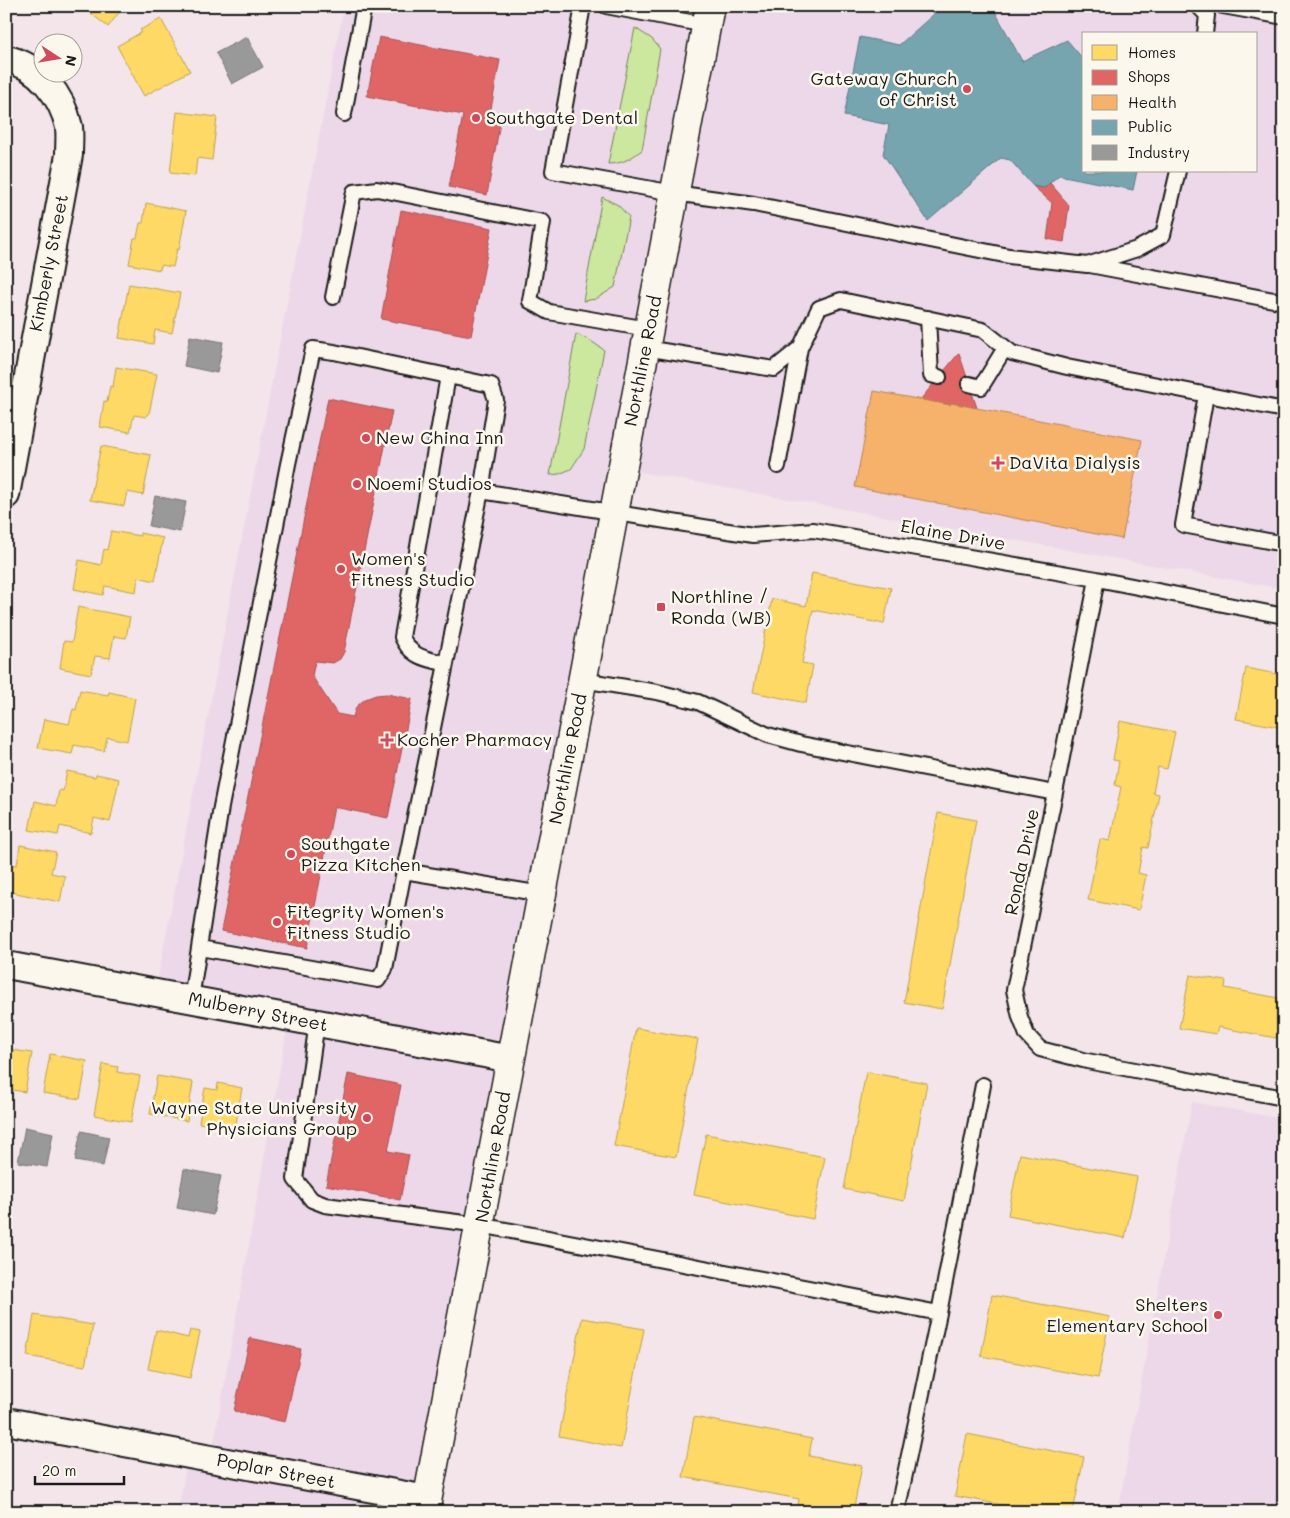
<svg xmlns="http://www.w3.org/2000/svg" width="1290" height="1518" viewBox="0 0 1290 1518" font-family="Mali,sans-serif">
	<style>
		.built { fill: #edd8e9; fill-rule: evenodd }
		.green { fill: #cce79e; stroke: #74825d }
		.homes { fill: #ffd966; stroke: #bba050 }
		.shops { fill: #e06666; stroke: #a55050 }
		.health { fill: #f6b26b; stroke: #b58553 }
		.public { fill: #76a5af; stroke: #5b7c83 }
		.industry { fill: #999; stroke: #747474 }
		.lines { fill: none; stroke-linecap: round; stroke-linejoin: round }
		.lane-casing { stroke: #1c1c1c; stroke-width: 18 }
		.street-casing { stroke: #1c1c1c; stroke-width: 30 }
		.secondary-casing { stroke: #1c1c1c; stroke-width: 31 }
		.lane { stroke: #fbf7ec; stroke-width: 14 }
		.street { stroke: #fbf7ec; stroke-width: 26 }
		.secondary { stroke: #fbf7ec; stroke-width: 28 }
		.poi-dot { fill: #d1495b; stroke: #fbf7ec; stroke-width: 2 }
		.labels { text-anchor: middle; stroke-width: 5; stroke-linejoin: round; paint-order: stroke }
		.poi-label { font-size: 18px; fill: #1c1c1c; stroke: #fbf7ec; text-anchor: start }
		.street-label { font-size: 18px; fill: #1c1c1c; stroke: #fbf7ec }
	</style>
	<rect width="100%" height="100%" fill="#f3e5ea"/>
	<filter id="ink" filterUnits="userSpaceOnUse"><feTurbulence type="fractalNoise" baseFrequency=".02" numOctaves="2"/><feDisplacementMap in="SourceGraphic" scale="10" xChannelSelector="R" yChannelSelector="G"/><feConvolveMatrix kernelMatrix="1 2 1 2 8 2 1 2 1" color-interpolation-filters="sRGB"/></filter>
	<g filter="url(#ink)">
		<!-- built -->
		<path class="built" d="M 344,6 L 1284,6 L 1284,589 L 623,469 L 425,1512 L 178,1512 L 188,1455 L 211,1459 L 289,1018 L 155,993 ZM 1084,34 L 1256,34 L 1256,171 L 1084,171 Z
			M 1192,1102 L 1284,1119 L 1284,1512 L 1118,1512 Z"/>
		<!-- green -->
		<path class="green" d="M 635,28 L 652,39 L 660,49 L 642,150 C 631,158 623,164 608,164 Z
			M 602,197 L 618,205 L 629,217 L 615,287 L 596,299 L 583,301 Z
			M 576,334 L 591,341 L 604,350 L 584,449 L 571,469 L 559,474 L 550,475 Z"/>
		<!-- homes -->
		<path class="homes" d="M 84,6 L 124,6 L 108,27 L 83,7 Z
			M 161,19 L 190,71 L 144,96 L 117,46 L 142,32 L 140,30 Z
			M 177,112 L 217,117 L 212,160 L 197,158 L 195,176 L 170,173 Z
			M 146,203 L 186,211 L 179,250 L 177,249 L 173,267 L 161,265 L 160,270 L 129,264 L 134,238 L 137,238 L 140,223 L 143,223 Z
			M 129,284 L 180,293 L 172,333 L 155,330 L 153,344 L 119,338 Z
			M 116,367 L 157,374 L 149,414 L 147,414 L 146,417 L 134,415 L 130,432 L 100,427 L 104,401 L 107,402 L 110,386 L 113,387 Z
			M 101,446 L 151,455 L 143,495 L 127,492 L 124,506 L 90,500 Z
			M 111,531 L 140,536 L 140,533 L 163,538 L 155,581 L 138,577 L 136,592 L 105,586 L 103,595 L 74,589 L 79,560 L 101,565 L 104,549 L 107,550 Z
			M 812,573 L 891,588 L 884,624 L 813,610 L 802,663 L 813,665 L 806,703 L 753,692 L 772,599 L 806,606 Z
			M 78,607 L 130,617 L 126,638 L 114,636 L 110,658 L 95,656 L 91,674 L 60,668 L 64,641 L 72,642 Z
			M 1246,668 L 1282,675 L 1280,689 L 1284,690 L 1284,728 L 1236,719 Z
			M 80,690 L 108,695 L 109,692 L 135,698 L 127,741 L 107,737 L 104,751 L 74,745 L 72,754 L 38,748 L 44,719 L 69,724 L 73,709 L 76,710 Z
			M 1120,721 L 1175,732 L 1167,769 L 1158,767 L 1153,793 L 1159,794 L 1148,848 L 1143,847 L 1138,873 L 1146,875 L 1139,910 L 1088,900 L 1100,839 L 1110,841 L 1121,787 L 1115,785 L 1119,761 L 1113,760 Z
			M 67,771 L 95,777 L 96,774 L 119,779 L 110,822 L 94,818 L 91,833 L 60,826 L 58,835 L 29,830 L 35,801 L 56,806 L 59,790 L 63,791 Z
			M 938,813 L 976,820 L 942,1009 L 904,1002 Z
			M 20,845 L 56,852 L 51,873 L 65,876 L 60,902 L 6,891 L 6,875 L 8,864 L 17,865 Z
			M 1190,975 L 1226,981 L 1225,988 L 1284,999 L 1284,1031 L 1278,1030 L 1276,1038 L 1218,1027 L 1216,1034 L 1179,1028 Z
			M 636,1028 L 698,1039 L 676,1157 L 614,1146 Z
			M 6,1049 L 32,1053 L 25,1092 L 6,1089 Z
			M 50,1054 L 87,1061 L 80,1099 L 43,1093 Z
			M 103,1064 L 118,1067 L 117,1072 L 140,1076 L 131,1122 L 94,1115 Z
			M 866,1072 L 927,1083 L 904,1201 L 844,1189 Z
			M 157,1076 L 193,1082 L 187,1121 L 150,1114 Z
			M 218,1083 L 242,1088 L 235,1129 L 199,1123 L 205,1088 L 217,1090 Z
			M 706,1134 L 825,1157 L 813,1219 L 694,1195 Z
			M 1020,1154 L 1137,1177 L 1125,1238 L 1008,1215 Z
			M 992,1295 L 1110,1317 L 1098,1378 L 981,1356 Z
			M 34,1315 L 93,1325 L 85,1366 L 27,1356 Z
			M 582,1318 L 644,1329 L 621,1448 L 559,1436 Z
			M 156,1330 L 188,1338 L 190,1330 L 200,1332 L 190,1378 L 148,1369 Z
			M 694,1417 L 812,1439 L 809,1456 L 862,1466 L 853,1512 L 797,1512 L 799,1499 L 683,1477 Z
			M 967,1434 L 1084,1457 L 1073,1512 L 1040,1512 L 955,1496 Z
			M 16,1504 L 55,1512 L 15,1512 Z"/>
		<!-- shops -->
		<path class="shops" d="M 379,37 L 500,60 L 489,120 L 500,123 L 487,195 L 449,187 L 463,115 L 367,96 Z
			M 1050,183 L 1069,205 L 1064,242 L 1047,239 L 1052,203 L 1033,186 L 1044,188 Z
			M 401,210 L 492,228 L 471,336 L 381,319 Z
			M 959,353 L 977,408 L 951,403 L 950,405 L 920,400 Z
			M 328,398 L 392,411 L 344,652 L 340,659 L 333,663 L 315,661 L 312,676 L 337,714 L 353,717 L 356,707 L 365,699 L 376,695 L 387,694 L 412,699 L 388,818 L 334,807 L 307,948 L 221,931 Z
			M 348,1074 L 401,1085 L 388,1151 L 409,1155 L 400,1200 L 326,1185 Z
			M 250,1338 L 301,1349 L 285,1422 L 234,1411 Z"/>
		<!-- health -->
		<path class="health" d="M 874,391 L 950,405 L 951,403 L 1142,440 L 1122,539 L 855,487 Z
			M 209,1504 L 246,1512 L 207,1512 Z"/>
		<!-- public -->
		<path class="public" d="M 943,6 L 992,6 L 1022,61 L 1067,40 L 1084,60 L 1084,171 L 1137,171 L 1133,190 L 1059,175 L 1044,188 L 1033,186 L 1010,160 L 1001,158 L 928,221 L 883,154 L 889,125 L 844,116 L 860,37 L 899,45 Z"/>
		<!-- industry -->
		<path class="industry" d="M 247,37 L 263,67 L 232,84 L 216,53 Z
			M 190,336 L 223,342 L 217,373 L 184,366 Z
			M 155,496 L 186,502 L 180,532 L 149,526 Z
			M 25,1127 L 53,1133 L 47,1167 L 18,1162 Z
			M 81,1131 L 109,1137 L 103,1166 L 75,1161 Z
			M 184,1169 L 221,1176 L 213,1215 L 177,1208 Z"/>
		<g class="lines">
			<defs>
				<path id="lane" d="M 583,6 L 553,171 L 674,193 L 754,204 L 1009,256 L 1087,265 L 1137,249 L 1163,235 L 1178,171
					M 606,6 L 706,25
					M 1198,6 L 1207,15 L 1205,34
					M 1223,6 L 1284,17
					M 344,114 L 364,6
					M 1090,265 L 1284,302
					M 333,297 L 354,192 L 377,189 L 543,222 L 530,301 L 549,312 L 648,329
					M 928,318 L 931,375 L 939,377
					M 645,348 L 774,369 L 800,348 L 819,308 L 841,300 L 983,330 L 1012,353 L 1067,367 L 1284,410
					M 969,384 L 981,387 L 1005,348
					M 1206,395 L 1183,525 L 1284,544
					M 778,466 L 800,348
					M 1097,579 L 1055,793 L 1014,990 L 1020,1017 L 1027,1035 L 1040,1049 L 1087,1061 L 1284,1098
					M 446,664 C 426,658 411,658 402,637 L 448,376
					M 582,680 L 657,692 L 698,702 L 768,735 L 801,744 L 1055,793
					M 542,894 L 404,871 L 481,491 L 753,535 L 813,530 L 1097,579 L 1284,616
					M 200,948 L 378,980 L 385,969 L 404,871
					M 191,999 L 221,807 L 288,464 L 313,349 L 334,352 L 491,385 L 496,400 L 481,491
					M 317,1022 L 295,1179 L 312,1200 L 325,1205 L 480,1225 L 939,1313
					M 897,1512 L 939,1313 L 983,1085"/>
				<path id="street" d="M 6,59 C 39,65 62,96 69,127 C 70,136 69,146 69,155 L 6,495
					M 6,965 L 511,1059
					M 6,1421 L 427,1499"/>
				<path id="secondary" d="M 425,1512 L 710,6"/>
			</defs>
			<!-- lane casing -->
			<use href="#lane" class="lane-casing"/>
			<!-- street casing -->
			<use href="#street" class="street-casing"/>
			<!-- secondary casing -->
			<use href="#secondary" class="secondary-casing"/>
			<!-- lane -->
			<use href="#lane" class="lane"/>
			<!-- street -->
			<use href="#street" class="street"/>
			<!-- secondary -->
			<use href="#secondary" class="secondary"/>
		</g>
	</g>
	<!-- markers -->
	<g class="poi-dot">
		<circle cx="967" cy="89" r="5"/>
		<circle cx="476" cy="118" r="5"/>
		<circle cx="366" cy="438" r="5"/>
		<path d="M995.5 455.5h5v5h5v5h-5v5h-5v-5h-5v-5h5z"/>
		<circle cx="357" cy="484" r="5"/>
		<circle cx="341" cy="569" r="5"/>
		<rect x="656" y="602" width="10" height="10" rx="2.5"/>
		<path d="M384.5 732.5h5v5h5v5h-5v5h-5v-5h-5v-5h5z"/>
		<circle cx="291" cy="854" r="5"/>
		<circle cx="277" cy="922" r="5"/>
		<circle cx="367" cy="1118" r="5"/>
		<circle cx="1218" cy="1315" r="5"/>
	</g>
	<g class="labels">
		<!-- poi labels -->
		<g class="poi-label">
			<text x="957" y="85" text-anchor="end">Gateway Church<tspan x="957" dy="21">of Christ</tspan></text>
			<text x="486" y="124">Southgate Dental</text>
			<text x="376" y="444">New China Inn</text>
			<text x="1009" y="469">DaVita Dialysis</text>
			<text x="367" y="490">Noemi Studios</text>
			<text x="351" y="565">Women's<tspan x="351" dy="21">Fitness Studio</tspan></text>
			<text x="671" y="603">Northline /<tspan x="671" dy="21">Ronda (WB)</tspan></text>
			<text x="397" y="746">Kocher Pharmacy</text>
			<text x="301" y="850">Southgate<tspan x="301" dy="21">Pizza Kitchen</tspan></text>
			<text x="287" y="918">Fitegrity Women's<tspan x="287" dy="21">Fitness Studio</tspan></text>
			<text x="357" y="1114" text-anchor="end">Wayne State University<tspan x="357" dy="21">Physicians Group</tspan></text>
			<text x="1208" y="1311" text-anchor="end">Shelters<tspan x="1208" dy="21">Elementary School</tspan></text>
		</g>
		<!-- street labels -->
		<g class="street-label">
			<text transform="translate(49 263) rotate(-79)" y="6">Kimberly Street</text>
			<text transform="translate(643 361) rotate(-79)" y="6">Northline Road</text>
			<text transform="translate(953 535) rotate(10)" y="6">Elaine Drive</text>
			<text transform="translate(568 759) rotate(-79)" y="6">Northline Road</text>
			<text transform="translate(1022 862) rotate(-78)" y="6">Ronda Drive</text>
			<text transform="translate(258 1012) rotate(11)" y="6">Mulberry Street</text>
			<text transform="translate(493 1157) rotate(-80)" y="6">Northline Road</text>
			<text transform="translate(276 1471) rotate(11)" y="6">Poplar Street</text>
		</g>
	</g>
	<!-- margin -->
	<rect width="1290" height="1518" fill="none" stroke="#fbf7ec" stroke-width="25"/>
	<rect x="12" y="12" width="1265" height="1493" fill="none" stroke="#1c1c1c" stroke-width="2" filter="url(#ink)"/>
	<!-- legend -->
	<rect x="1082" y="32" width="175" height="140" fill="#fbf7ec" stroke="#a29f99"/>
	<rect x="1092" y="45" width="25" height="15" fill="#ffd966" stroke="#a29f99"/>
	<text x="1128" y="58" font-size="15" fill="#1c1c1c">Homes</text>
	<rect x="1092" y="70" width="25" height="15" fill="#e06666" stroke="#a29f99"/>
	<text x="1128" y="82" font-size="15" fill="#1c1c1c">Shops</text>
	<rect x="1092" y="95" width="25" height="15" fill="#f6b26b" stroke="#a29f99"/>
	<text x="1128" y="108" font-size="15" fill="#1c1c1c">Health</text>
	<rect x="1092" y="120" width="25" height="15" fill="#76a5af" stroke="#a29f99"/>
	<text x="1128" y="132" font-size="15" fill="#1c1c1c">Public</text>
	<rect x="1092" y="145" width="25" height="15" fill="#999999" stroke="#a29f99"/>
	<text x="1128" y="158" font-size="15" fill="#1c1c1c">Industry</text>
	<!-- north arrow -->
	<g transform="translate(58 58) rotate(102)"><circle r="24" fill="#fbf7ec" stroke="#a29f99"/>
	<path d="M0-4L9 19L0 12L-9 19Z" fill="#d1495b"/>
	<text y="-8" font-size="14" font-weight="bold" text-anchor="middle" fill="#1c1c1c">N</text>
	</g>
	<!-- scale -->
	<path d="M35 1476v8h89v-8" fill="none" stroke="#1c1c1c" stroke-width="2.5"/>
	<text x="42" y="1476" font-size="15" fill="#1c1c1c" stroke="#fbf7ec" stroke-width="4" paint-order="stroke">20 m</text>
</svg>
